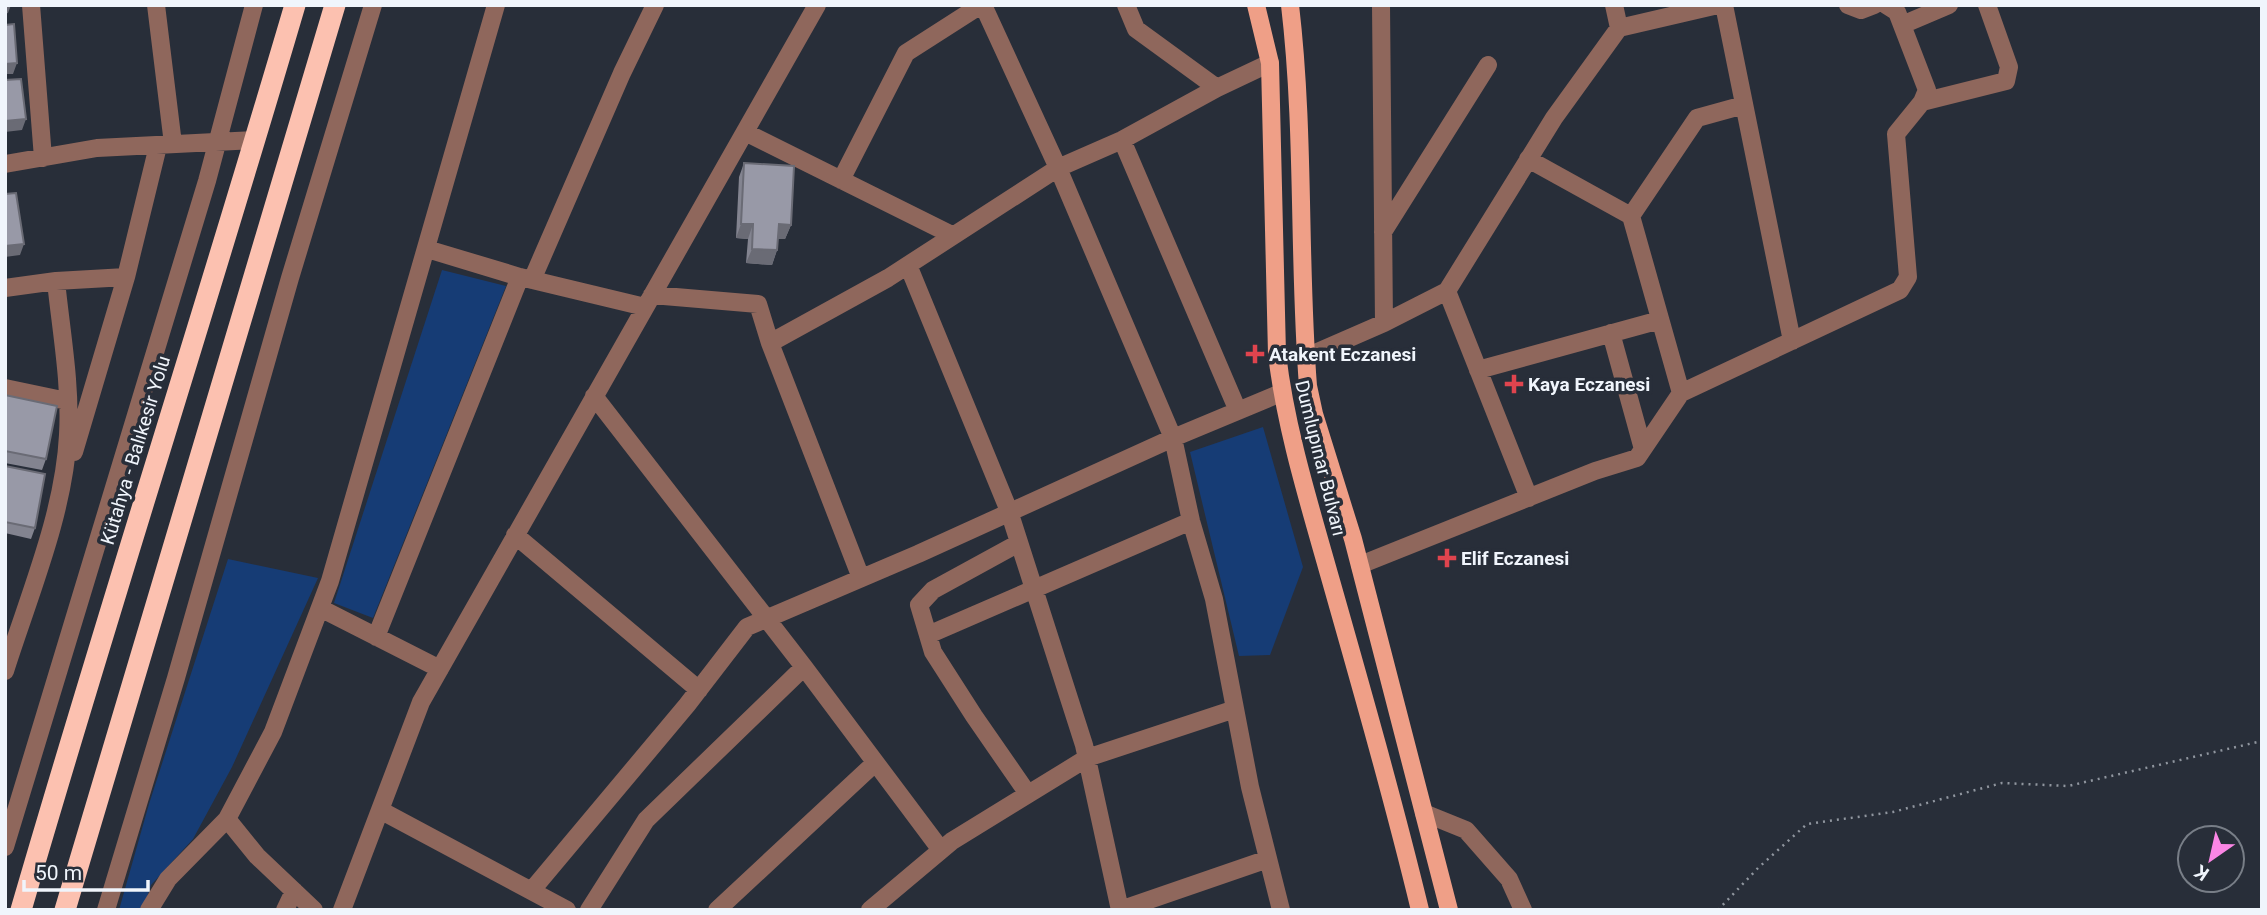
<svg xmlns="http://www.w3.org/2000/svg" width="2267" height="915" viewBox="0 0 2267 915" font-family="Roboto,sans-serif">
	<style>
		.green { fill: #163c75 }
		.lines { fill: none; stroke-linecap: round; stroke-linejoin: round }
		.path { stroke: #90969f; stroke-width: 2.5; stroke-dasharray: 2 5; stroke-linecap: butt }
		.minor { stroke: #8f675c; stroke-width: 18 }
		.major { stroke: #ef9f87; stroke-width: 18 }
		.highway { stroke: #fcc1b0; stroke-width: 21 }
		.wall { fill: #838490 }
		.shaded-wall { fill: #6a6b75 }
		.building { fill: #9899a7; stroke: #6a6b75; stroke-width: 2 }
		.health-dot { fill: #e0444e; stroke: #282e39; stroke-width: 2.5 }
		.labels { text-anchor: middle; stroke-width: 7; stroke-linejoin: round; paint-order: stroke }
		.poi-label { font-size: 19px; font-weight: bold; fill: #f0f5fc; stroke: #282e39; text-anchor: start }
		.street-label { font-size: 19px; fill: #f0f5fc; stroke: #282e39 }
	</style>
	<rect width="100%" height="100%" fill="#282e39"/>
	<!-- green -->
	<path class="green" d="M 442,270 L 506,286 L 373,618 L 334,603 Z
		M 1263,427 L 1303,567 L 1270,655 L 1239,656 L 1190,452 Z
		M 228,559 L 318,578 L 232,767 L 193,839 L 151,885 L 143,910 L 119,910 L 149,804 Z"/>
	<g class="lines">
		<!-- path -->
		<path class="path" d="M 1718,910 L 1758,868 L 1807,824 L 1893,812 L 2002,783 L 2068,786 L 2262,741"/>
		<!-- minor -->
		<path class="minor" d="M 31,5 L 43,158
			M 156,5 L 173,144
			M 983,5 L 1058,168 L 1173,438 L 1191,521 L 1214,599 L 1250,787 L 1281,910
			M 1126,5 L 1136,29 L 1217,88
			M 1381,5 L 1384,323
			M 1614,5 L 1619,28
			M 1724,5 L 1792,341
			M 1848,5 L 1861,10 L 1874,5
			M 1902,25 L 1949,5
			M 1922,102 L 2006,81 L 2009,67 L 1987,5
			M 745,132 L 952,235
			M 1122,140 L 1238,411
			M 1528,159 L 1631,216 L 1681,393
			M 5,164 L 97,148 L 255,140
			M 841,180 L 906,53 L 981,5
			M 1631,216 L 1697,118 L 1744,105
			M 1383,232 L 1488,65
			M 427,249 L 520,277 L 645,307
			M 908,265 L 1009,511 L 1084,745 L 1120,910
			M 532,280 L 622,73 L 655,5
			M 5,288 L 56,281 L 126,277 L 158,146
			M 1447,291 L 1529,498
			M 652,295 L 758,304 L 770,343 L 861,578
			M 1611,333 L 1643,449
			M 770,343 L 888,278 L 1058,168 L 1122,140 L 1217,88 L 1270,63
			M 1306,357 L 1384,323 L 1447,291 L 1554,118 L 1619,28 L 1718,5
			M 1478,370 L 1660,320
			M 5,388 L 67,401
			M 594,396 L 804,667 L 941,850
			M 74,452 L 126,277
			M 515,535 L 699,690
			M 1019,543 L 933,590 L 919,605 L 933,652 L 974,716 L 1028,794
			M 1360,565 L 1595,471 L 1637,458 L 1681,393 L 1900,290 L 1908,277 L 1896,134 L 1922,102 L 1927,90 L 1897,12 L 1886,5
			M 320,608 L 440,669
			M 928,635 L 1191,521
			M 376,637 L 520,277
			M 5,671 C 29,595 64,514 68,435 C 71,384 61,331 56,281
			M 380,810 L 567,910
			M 1424,813 L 1466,830 L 1509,879 L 1523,910
			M 227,819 L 257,856 L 314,910
			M 5,847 L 207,181 L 254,5
			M 532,890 L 687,705 L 747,627 L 918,554 L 1173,438 L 1281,393
			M 106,910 L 176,678 L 290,278 L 373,5
			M 149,910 L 168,879 L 227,819 L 273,732 L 330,581 L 496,5
			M 285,910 L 294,891
			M 342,910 L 421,702 L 817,5
			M 589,910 L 646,820 L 804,667
			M 717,910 L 875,763
			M 870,910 L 952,841 L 1087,758 L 1235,709
			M 1120,910 L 1268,859"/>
		<!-- major -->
		<path class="major" d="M 1256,5 L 1270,63 L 1277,354 C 1286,431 1310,506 1331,581 C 1362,690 1393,799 1420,910
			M 1290,5 C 1305,132 1298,259 1308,386 L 1314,414 L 1353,539 L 1449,910"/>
		<!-- highway -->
		<path class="highway" d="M 21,910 C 109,607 206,308 295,5
			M 65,910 L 335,5"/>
	</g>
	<!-- wall -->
	<path class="wall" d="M 744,163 L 791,225 L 785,239 L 778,239 L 777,250 L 772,265 L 746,263 L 748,239 L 736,238 L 739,177 Z
		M 5,395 L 46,459 L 42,470 L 5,463 Z
		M 5,466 L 35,528 L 31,539 L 5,533 Z"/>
	<!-- shaded-wall -->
	<path class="shaded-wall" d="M 5,5 L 11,5 L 8,13 L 5,14 Z
		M 17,63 L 13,74 L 5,74 L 5,64 Z
		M 26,119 L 22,130 L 5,132 L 5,121 Z
		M 741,224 L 753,224 L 748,239 L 736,238 Z
		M 779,224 L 791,225 L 785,239 L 774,239 Z
		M 24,244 L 20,255 L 5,257 L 5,246 Z
		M 752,249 L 777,250 L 772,265 L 746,263 Z"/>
	<!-- building -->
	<path class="building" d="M 14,24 L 17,63 L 5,64 L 5,25 Z
		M 21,79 L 26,119 L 5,121 L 5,80 Z
		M 744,163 L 794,166 L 791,225 L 779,224 L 777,250 L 752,249 L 753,224 L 741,224 Z
		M 16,193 L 24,244 L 5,246 L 5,194 Z
		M 5,395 L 57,406 L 46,459 L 5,451 Z
		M 5,466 L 45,474 L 35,528 L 5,522 Z"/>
	<!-- markers -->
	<g class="health-dot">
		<path d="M1251.5 343.5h7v7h7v7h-7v7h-7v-7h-7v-7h7z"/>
		<path d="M1510.5 373.5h7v7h7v7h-7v7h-7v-7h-7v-7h7z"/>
		<path d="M1443.5 547.5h7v7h7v7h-7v7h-7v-7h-7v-7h7z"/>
	</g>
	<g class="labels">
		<!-- poi labels -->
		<g class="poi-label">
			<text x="1269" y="361">Atakent Eczanesi</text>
			<text x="1528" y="391">Kaya Eczanesi</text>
			<text x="1461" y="565">Elif Eczanesi</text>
		</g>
		<!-- street labels -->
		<g class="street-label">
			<text transform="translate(135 450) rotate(-73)" y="7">Kütahya - Balıkesir Yolu</text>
			<text transform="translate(1321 458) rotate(76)" y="7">Dumlupınar Bulvarı</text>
		</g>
	</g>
	<!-- border -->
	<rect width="2267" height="915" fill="none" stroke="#f0f5fc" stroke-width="14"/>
	<!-- north arrow -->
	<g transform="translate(2211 859) rotate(214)"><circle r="33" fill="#282e39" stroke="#787e87" stroke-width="2"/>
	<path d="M0-5L12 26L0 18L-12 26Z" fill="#fb86e5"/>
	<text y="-10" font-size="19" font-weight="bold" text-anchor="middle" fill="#f0f5fc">K</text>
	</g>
	<!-- scale -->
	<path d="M24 880v10h124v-10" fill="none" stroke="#f0f5fc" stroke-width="3.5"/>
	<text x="35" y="880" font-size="21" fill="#f0f5fc" stroke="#282e39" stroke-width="5" paint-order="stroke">50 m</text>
</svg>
